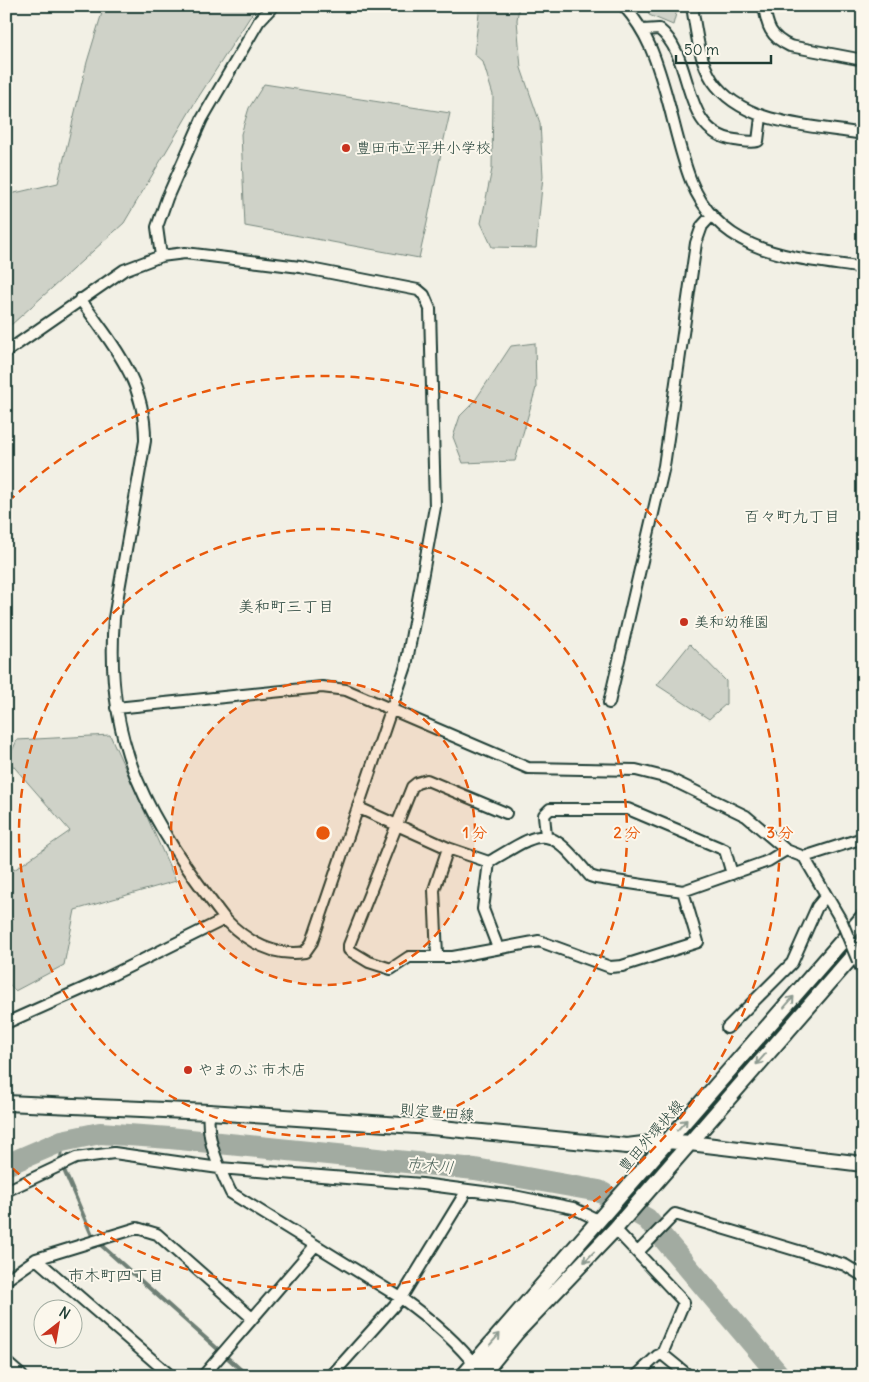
<svg xmlns="http://www.w3.org/2000/svg" width="869" height="1382" viewBox="0 0 869 1382" font-family="Delius,'Klee One',sans-serif">
	<style>
		.green { fill: #cfd2c8; stroke: #77887e }
		.lines { fill: none; stroke-linecap: round; stroke-linejoin: round }
		.stream { stroke: #6e7f75; stroke-width: 4 }
		.river { stroke: #a2aba1; stroke-width: 22 }
		.street-casing { stroke: #1f3d34; stroke-width: 14 }
		.secondary-casing { stroke: #1f3d34; stroke-width: 18 }
		.street { stroke: #fbf7ec; stroke-width: 10 }
		.secondary { stroke: #fbf7ec; stroke-width: 14 }
		.street-bridge-casing { stroke: #1f3d34; stroke-width: 14; stroke-linecap: butt }
		.street-bridge { stroke: #fbf7ec; stroke-width: 10 }
		.oneway { stroke: #8d9a90 }
		.ring { fill: none; stroke: #e8590c; stroke-width: 2.5; stroke-dasharray: 9 6 }
		.poi-dot { fill: #c8321e; stroke: #fbf7ec; stroke-width: 2 }
		.labels { text-anchor: middle; stroke-width: 4; stroke-linejoin: round; paint-order: stroke }
		.poi-label { font-size: 15px; fill: #1f3d34; stroke: #fbf7ec; text-anchor: start }
		.street-label { font-size: 15px; fill: #1f3d34; stroke: #fbf7ec }
		.neighbourhood-label { font-size: 16px; fill: #1f3d34; stroke: #fbf7ec }
		.water-label { font-size: 16px; font-style: italic; fill: #465e55; stroke: #fbf7ec }
		.centre { fill: #e8590c; stroke: #fbf7ec; stroke-width: 2.5 }
		.ring-label { font-size: 15px; text-anchor: middle; font-weight: bold; fill: #e8590c; stroke: #fbf7ec; stroke-width: 4; stroke-linejoin: round; paint-order: stroke }
	</style>
	<rect width="100%" height="100%" fill="#f2f0e5"/>
	<filter id="ink" filterUnits="userSpaceOnUse"><feTurbulence type="fractalNoise" baseFrequency=".02" numOctaves="2"/><feDisplacementMap in="SourceGraphic" scale="10" xChannelSelector="R" yChannelSelector="G"/><feConvolveMatrix kernelMatrix="1 2 1 2 8 2 1 2 1" color-interpolation-filters="sRGB"/></filter>
	<g filter="url(#ink)">
		<!-- green -->
		<path class="green" d="M 104,6 L 257,6 L 194,104 L 124,223 L 11,325 L 6,323 L 6,195 L 58,183 L 87,62 Z
			M 480,6 L 519,6 L 517,20 L 521,68 L 540,123 L 543,176 L 536,248 L 492,247 L 481,223 L 492,169 L 493,95 L 483,62 L 474,54 Z
			M 647,6 L 678,6 L 673,25 L 649,15 Z
			M 264,84 L 450,113 C 438,161 431,210 419,258 L 245,226 L 241,134 L 249,108 Z
			M 535,343 L 536,388 L 515,461 L 463,463 L 453,437 L 460,416 L 474,402 L 511,346 Z
			M 690,644 L 726,681 L 726,704 L 709,719 L 657,685 Z
			M 110,735 L 176,881 L 75,910 L 64,965 L 15,991 L 6,980 L 6,857 L 14,870 L 70,831 L 8,760 L 17,740 Z"/>
		<g class="lines">
			<!-- stream -->
			<path class="stream" d="M 62,1141 L 61,1163 L 93,1238 L 248,1376"/>
			<!-- river -->
			<path class="river" d="M 6,1165 L 62,1141 L 100,1133 L 170,1138 L 475,1169 L 599,1191 L 647,1219 L 780,1376"/>
			<defs>
				<path id="street" d="M 624,6 C 648,33 656,59 666,94 C 674,122 680,153 691,181 C 721,256 794,257 863,268
					M 692,6 C 696,30 699,60 712,80 C 743,126 813,125 863,134
					M 764,6 C 767,26 770,37 790,46 L 863,60
					M 643,30 L 659,29 C 696,58 679,132 735,140 C 743,141 750,143 758,141 L 761,117
					M 161,256 L 157,227 L 167,198 L 202,119 L 259,21 L 273,6
					M 80,299 C 113,345 146,382 145,441 L 114,618 C 104,746 149,821 225,919
					M 6,352 L 124,270 L 161,256 L 185,253 L 300,267 L 418,290 L 424,295 L 430,309 L 435,507 L 406,666 L 312,942 L 305,952 C 273,957 247,942 225,919 L 98,982 L 6,1023
					M 609,703 L 664,466 L 696,243 L 702,226 L 712,215
					M 116,708 L 322,687 L 346,690 L 528,768 L 636,770 L 668,778 L 746,816 L 786,850 L 804,857 L 842,922
					M 359,808 L 448,848 L 489,862 C 545,829 546,823 590,876 L 596,878 L 683,891 L 768,861 L 786,850
					M 506,813 L 427,780 L 417,783 L 412,787 L 349,945 L 349,950 L 369,962 L 391,969 L 409,957 L 453,957 L 539,941 L 610,967 L 622,966 L 698,942 L 683,891
					M 546,836 L 544,815 L 550,809 L 628,809 L 725,850 L 732,874
					M 804,857 L 863,838
					M 489,862 L 483,909 L 498,948
					M 437,955 L 434,890 L 448,848
					M 858,961 L 863,972
					M 727,1028 L 792,963 L 817,907 L 826,896
					M 209,1112 C 206,1140 219,1168 231,1193 L 401,1298 C 429,1318 456,1340 477,1368
					M 6,1191 L 76,1158 L 114,1153 L 219,1168 L 422,1184 L 514,1196 L 573,1208 L 598,1220
					M 615,1229 L 684,1302 L 662,1354 L 657,1356 L 636,1376
					M 638,1252 L 675,1214 L 845,1265 L 863,1276
					M 36,1259 L 171,1376
					M 6,1280 L 36,1259 L 137,1228 L 157,1234 L 252,1318
					M 662,1354 L 689,1376
					M 6,1362 L 22,1376
					M 203,1376 L 314,1247
					M 331,1376 L 401,1298 L 467,1190"/>
				<path id="secondary" d="M 6,1103 L 209,1112 L 431,1127 L 627,1146 L 667,1141 L 690,1143 L 863,1164
					M 463,1376 L 863,917
					M 481,1376 L 516,1333 L 615,1229 L 863,944"/>
			</defs>
			<!-- street casing -->
			<use href="#street" class="street-casing"/>
			<!-- secondary casing -->
			<use href="#secondary" class="secondary-casing"/>
			<!-- street -->
			<use href="#street" class="street"/>
			<!-- secondary -->
			<use href="#secondary" class="secondary"/>
			<defs>
				<path id="street-bridge" d="M 842,922 L 858,961"/>
			</defs>
			<!-- street-bridge casing -->
			<use href="#street-bridge" class="street-bridge-casing"/>
			<!-- street-bridge -->
			<use href="#street-bridge" class="street-bridge"/>
		</g>
		<!-- one-way arrows -->
		<defs><path id="oneway-shaft" d="M-6 0H5M1.5-3L5.5 0L1.5 3" fill="none" stroke-width="1.6" stroke-linecap="round" stroke-linejoin="round" transform="scale(1.25)"/></defs>
		<g class="oneway">
			<use href="#oneway-shaft" transform="translate(789 1002) rotate(-49)"/>
			<use href="#oneway-shaft" transform="translate(761 1059) rotate(131)"/>
			<use href="#oneway-shaft" transform="translate(682 1125) rotate(-48)"/>
			<use href="#oneway-shaft" transform="translate(589 1257) rotate(134)"/>
			<use href="#oneway-shaft" transform="translate(495 1339) rotate(-49)"/>
		</g>
	</g>
	<!-- distance rings -->
	<circle cx="323" cy="833" r="152" fill="#e8590c" fill-opacity=".12"/>
	<g class="ring">
		<circle cx="323" cy="833" r="152"/>
		<circle cx="323" cy="833" r="304"/>
		<path d="M8 502A457 457 0 1 1 8 1164"/>
	</g>
	<!-- markers -->
	<g class="poi-dot">
		<circle cx="346" cy="148" r="5"/>
		<circle cx="684" cy="622" r="5"/>
		<circle cx="188" cy="1070" r="5"/>
	</g>
	<g class="labels">
		<!-- poi labels -->
		<g class="poi-label">
			<text x="356" y="153">豊田市立平井小学校</text>
			<text x="694" y="627">美和幼稚園</text>
			<text x="198" y="1075">やまのぶ 市木店</text>
		</g>
		<!-- street labels -->
		<g class="street-label">
			<text transform="translate(437 1112) rotate(5)" y="5">則定豊田線</text>
			<text transform="translate(651 1136) rotate(-49)" y="5">豊田外環状線</text>
		</g>
		<!-- neighbourhood labels -->
		<g class="neighbourhood-label">
			<text x="792" y="522">百々町九丁目</text>
			<text x="286" y="612">美和町三丁目</text>
			<text x="116" y="1281">市木町四丁目</text>
		</g>
		<!-- water labels -->
		<g class="water-label">
			<text transform="translate(430 1165) rotate(5)" y="6">市木川</text>
		</g>
	</g>
	<circle cx="323" cy="833" r="8" class="centre"/>
	<g class="ring-label">
		<text x="475" y="838">1 分</text>
		<text x="627" y="838">2 分</text>
		<text x="780" y="838">3 分</text>
	</g>
	<!-- margin -->
	<rect width="869" height="1382" fill="none" stroke="#fbf7ec" stroke-width="25"/>
	<rect x="12" y="12" width="844" height="1357" fill="none" stroke="#1f3d34" stroke-width="2" filter="url(#ink)"/>
	<!-- north arrow -->
	<g transform="translate(58 1324) rotate(31)"><circle r="24" fill="#fbf7ec" stroke="#a3ada2"/>
	<path d="M0-4L9 19L0 12L-9 19Z" fill="#c8321e"/>
	<text y="-8" font-size="14" font-weight="bold" text-anchor="middle" fill="#1f3d34">N</text>
	</g>
	<!-- scale -->
	<path d="M676 55v8h95v-8" fill="none" stroke="#1f3d34" stroke-width="2.5"/>
	<text x="684" y="55" font-size="15" fill="#1f3d34" stroke="#fbf7ec" stroke-width="4" paint-order="stroke">50 m</text>
</svg>
